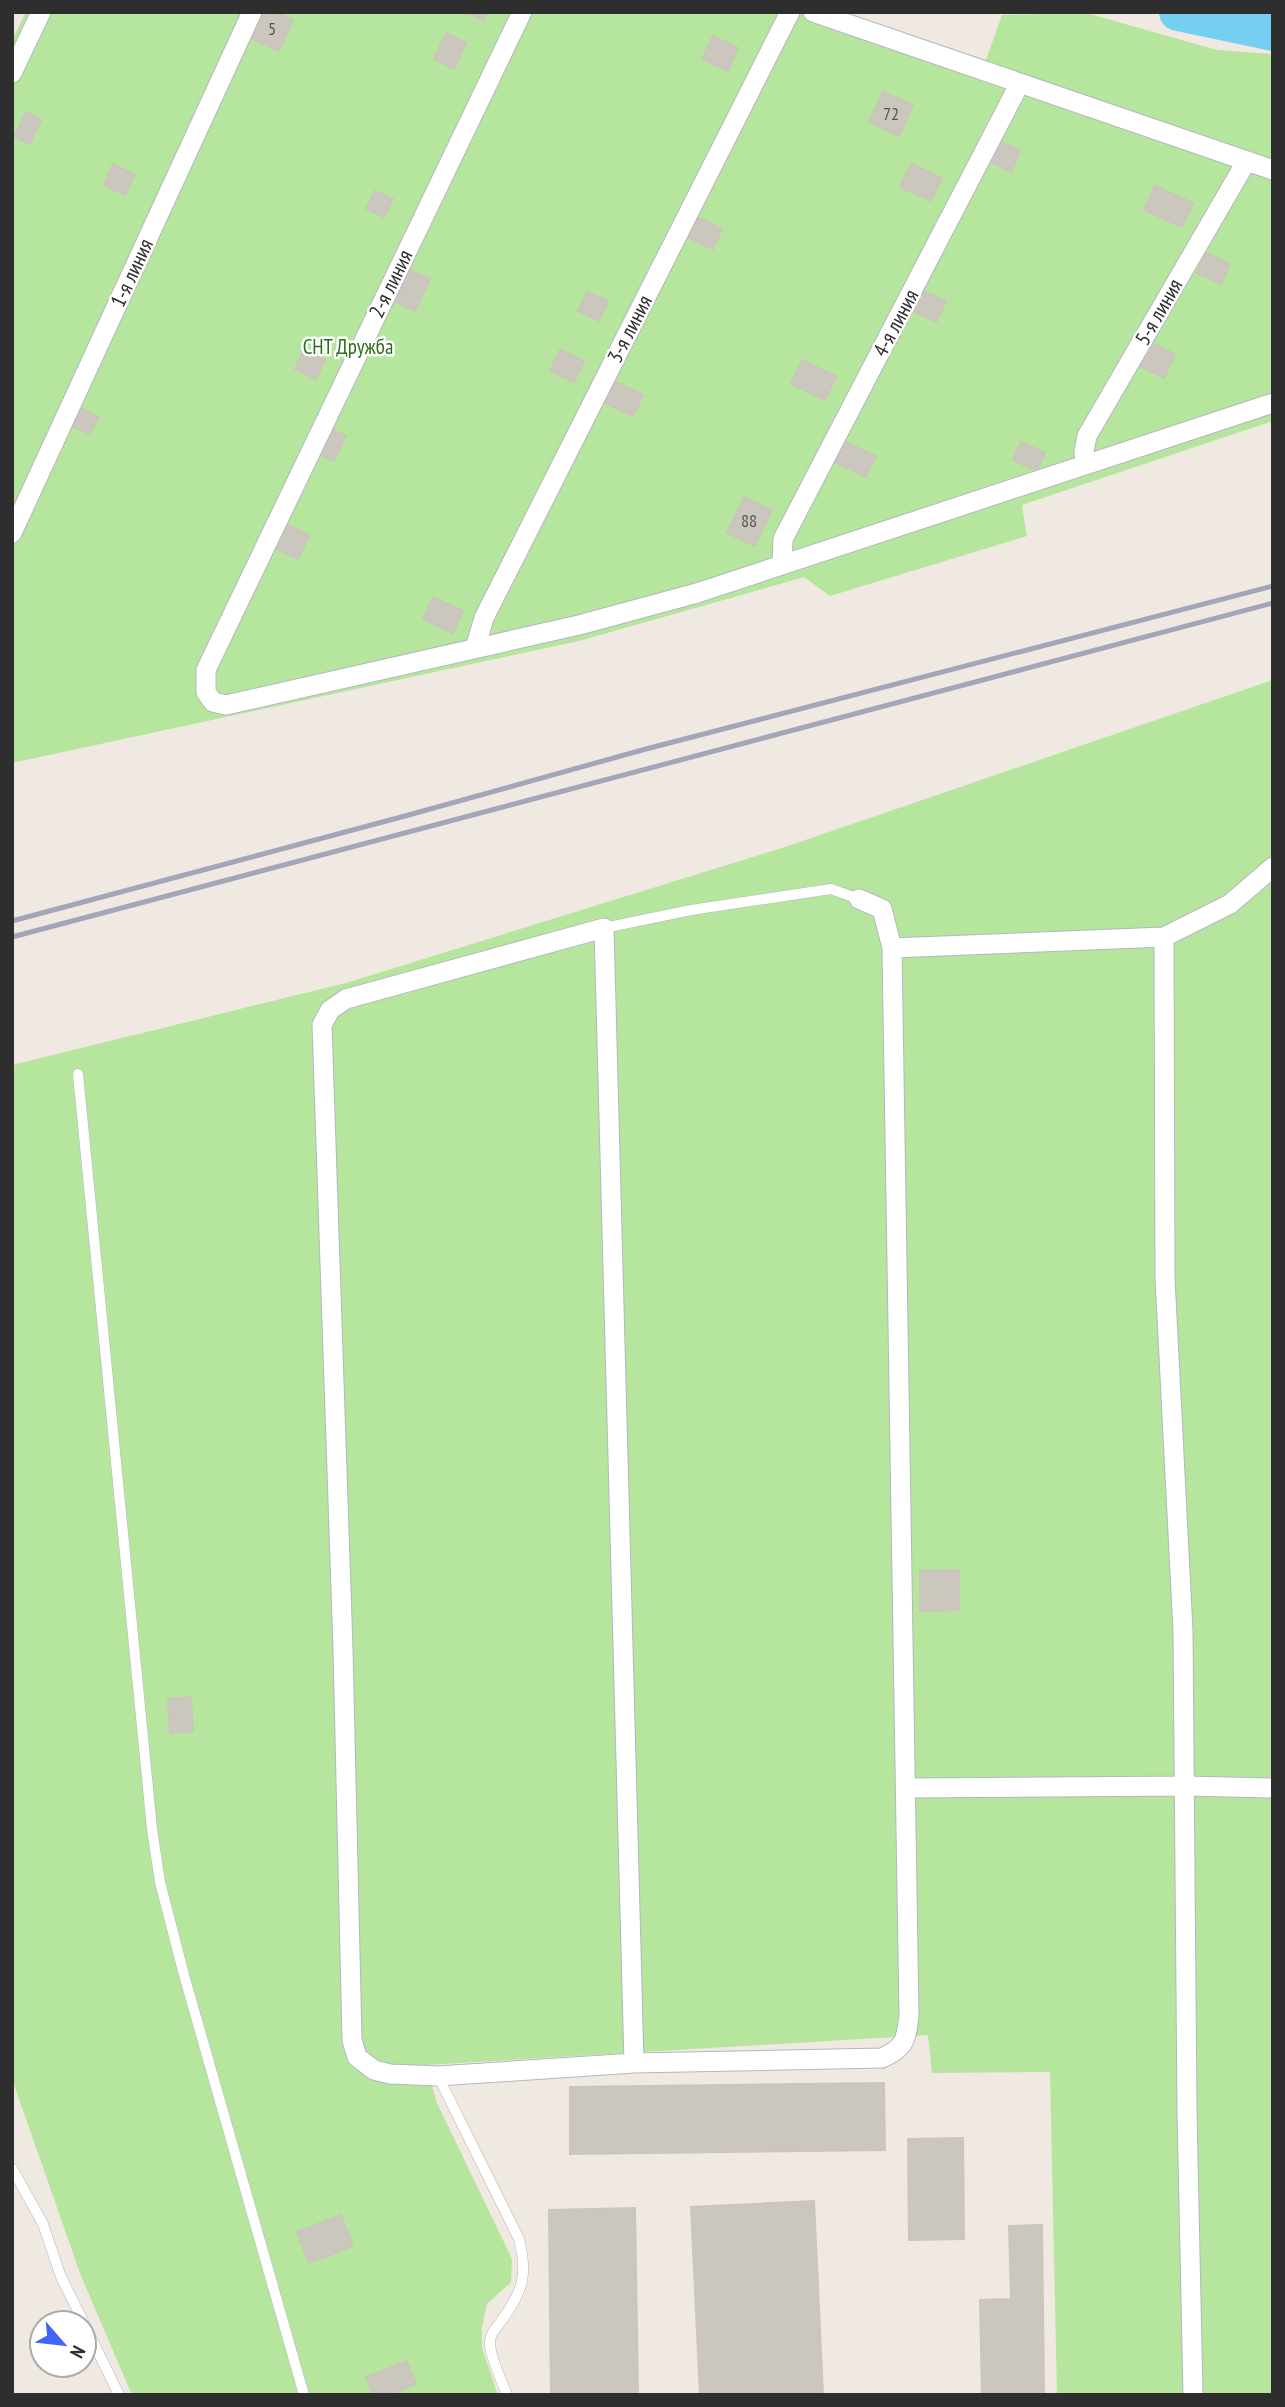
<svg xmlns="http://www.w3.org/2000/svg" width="1285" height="2407" viewBox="0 0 1285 2407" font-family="'PT Sans Narrow',sans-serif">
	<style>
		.green { fill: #b6e59e }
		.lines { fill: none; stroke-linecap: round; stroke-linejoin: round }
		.river { stroke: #75cff0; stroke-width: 38 }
		.building { fill: #cbc7bf; stroke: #cbc5ba; stroke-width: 2 }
		.lane-casing { stroke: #b4b7c1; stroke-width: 11 }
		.street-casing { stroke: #b4b7c1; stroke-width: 21 }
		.lane { stroke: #fff; stroke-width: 10 }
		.street { stroke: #fff; stroke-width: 19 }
		.rail { stroke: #a3a6b8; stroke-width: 5 }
		.labels { text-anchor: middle; stroke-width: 5; stroke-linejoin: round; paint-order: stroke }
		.number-label { font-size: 18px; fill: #555452 }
		.street-label { font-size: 21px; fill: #2e2e2e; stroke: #fff }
		.park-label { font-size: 21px; fill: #2c6e1b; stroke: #fff }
	</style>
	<rect width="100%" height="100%" fill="#efe9e1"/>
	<!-- green -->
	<path class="green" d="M 26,12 L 844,12 L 986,60 L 1002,15 L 1086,13 L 1217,50 L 1273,54 L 1273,421 L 1022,505 L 1027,536 L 830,596 L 804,577 L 579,641 L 12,763 L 12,40 Z
		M 1273,680 L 1273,2395 L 1057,2395 L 1050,2072 L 932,2073 L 928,2035 L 426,2065 L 437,2103 L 512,2259 L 511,2282 L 487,2304 L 482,2327 L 482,2348 L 498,2395 L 132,2395 L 81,2276 L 12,2079 L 12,1065 L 346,983 L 782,848 Z"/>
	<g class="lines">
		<!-- river -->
		<path class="river" d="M 1178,12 L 1273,32"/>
	</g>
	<!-- building -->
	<path class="building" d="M 262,12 L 276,12 L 293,20 L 279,51 L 250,38 Z
		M 466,12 L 486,12 L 483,20 Z
		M 446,33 L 466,43 L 454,69 L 434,59 Z
		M 713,36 L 738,48 L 728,71 L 702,59 Z
		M 883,92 L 913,105 L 899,136 L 869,122 Z
		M 26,112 L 41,120 L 29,144 L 14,137 Z
		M 995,139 L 1020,151 L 1011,172 L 986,159 Z
		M 113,164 L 135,175 L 125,195 L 104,185 Z
		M 911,164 L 942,178 L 931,201 L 900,187 Z
		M 1155,186 L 1193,203 L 1182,227 L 1144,210 Z
		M 375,191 L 393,199 L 384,217 L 366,209 Z
		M 695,216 L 722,229 L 713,249 L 685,236 Z
		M 1206,253 L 1230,264 L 1221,284 L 1197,273 Z
		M 403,267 L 430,279 L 415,311 L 388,298 Z
		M 919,289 L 946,301 L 936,322 L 910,310 Z
		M 587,292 L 608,301 L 599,321 L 578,311 Z
		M 1149,342 L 1175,354 L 1164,378 L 1138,365 Z
		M 304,349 L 325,359 L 316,379 L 295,369 Z
		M 560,350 L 584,361 L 574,382 L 550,371 Z
		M 802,360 L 836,376 L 825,400 L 791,384 Z
		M 611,380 L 643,395 L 633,416 L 601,401 Z
		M 75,406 L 98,417 L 90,434 L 67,424 Z
		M 325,426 L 346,436 L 334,461 L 313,451 Z
		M 839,439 L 876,456 L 866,477 L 829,459 Z
		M 1021,442 L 1045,453 L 1037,471 L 1013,460 Z
		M 744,497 L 772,510 L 755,546 L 727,533 Z
		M 280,521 L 309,535 L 298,559 L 269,545 Z
		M 433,597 L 463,611 L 453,633 L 423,619 Z
		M 959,1570 L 959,1610 L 920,1611 L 920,1571 Z
		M 191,1697 L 193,1732 L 170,1733 L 168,1699 Z
		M 884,2083 L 885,2150 L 570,2154 L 570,2087 Z
		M 963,2138 L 964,2239 L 909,2240 L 908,2139 Z
		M 814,2201 L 823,2395 L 700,2395 L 691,2207 Z
		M 635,2208 L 638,2395 L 551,2395 L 549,2210 Z
		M 341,2215 L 353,2246 L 309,2263 L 297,2232 Z
		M 1042,2225 L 1044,2395 L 982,2395 L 980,2300 L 1011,2299 L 1009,2226 Z
		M 407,2361 L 416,2384 L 388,2395 L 373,2395 L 366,2377 Z"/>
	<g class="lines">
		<defs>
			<path id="lane" d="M 604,928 L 691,910 L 831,889 L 859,899
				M 78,1074 L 152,1829 L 160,1882 L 184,1975 L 304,2395
				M 438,2076 L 519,2239 C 528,2275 523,2291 502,2320 C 497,2327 489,2334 490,2344 C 490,2357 502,2381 507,2395
				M 12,2168 L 43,2224 L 61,2277 L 84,2323
				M 84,2323 L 119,2395"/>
			<path id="street" d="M 522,12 L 206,670 L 206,692 L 213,702 L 226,705 L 579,625 L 697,593 L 1273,403
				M 813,12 L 1273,170
				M 12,73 L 41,12
				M 1085,465 L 1084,451 L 1087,436 L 1246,162
				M 12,533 L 252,12
				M 782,565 L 783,539 L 1020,83
				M 475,648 L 484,618 L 790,12
				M 1164,937 L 1165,1278 L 1183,1631 L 1187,2111 L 1193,2395
				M 892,948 L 1164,937 L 1230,904 L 1273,867
				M 906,1788 L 1184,1786 L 1273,1788
				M 634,2063 L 604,928 L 346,999 L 330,1010 L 322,1025 L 343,1649 L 352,2040 L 357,2057 L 374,2070 L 390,2074 L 438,2076 L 634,2063 L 882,2058 C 905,2048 906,2040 909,2016 L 892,948 L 882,909 L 859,899"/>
		</defs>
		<!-- lane casing -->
		<use href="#lane" class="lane-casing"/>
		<!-- street casing -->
		<use href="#street" class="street-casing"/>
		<!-- lane -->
		<use href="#lane" class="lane"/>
		<!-- street -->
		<use href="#street" class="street"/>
		<!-- rail -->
		<path class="rail" d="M 12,921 L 405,816 L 646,749 L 1273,586
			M 12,937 L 1273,603"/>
	</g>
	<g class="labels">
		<!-- number labels -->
		<g class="number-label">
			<text x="272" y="35">5</text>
			<text x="891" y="120">72</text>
			<text x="749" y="527">88</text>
		</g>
		<!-- street labels -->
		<g class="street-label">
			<text transform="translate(132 273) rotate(-65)" y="7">1-я линия</text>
			<text transform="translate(391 284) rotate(-64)" y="7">2-я линия</text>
			<text transform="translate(1159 312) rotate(-60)" y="7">5-я линия</text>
			<text transform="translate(896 323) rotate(-62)" y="7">4-я линия</text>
			<text transform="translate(630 329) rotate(-63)" y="7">3-я линия</text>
		</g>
		<!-- park labels -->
		<g class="park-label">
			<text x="348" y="354">СНТ Дружба</text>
		</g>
	</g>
	<!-- border -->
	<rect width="1285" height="2407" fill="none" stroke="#2e2e2e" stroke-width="28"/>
	<!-- north arrow -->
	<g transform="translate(63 2344) rotate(118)"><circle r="33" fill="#ffffff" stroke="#ababab" stroke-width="2"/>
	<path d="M0-5L12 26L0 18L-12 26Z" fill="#4264fb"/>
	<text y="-10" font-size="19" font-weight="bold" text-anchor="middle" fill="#2e2e2e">N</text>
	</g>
</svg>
